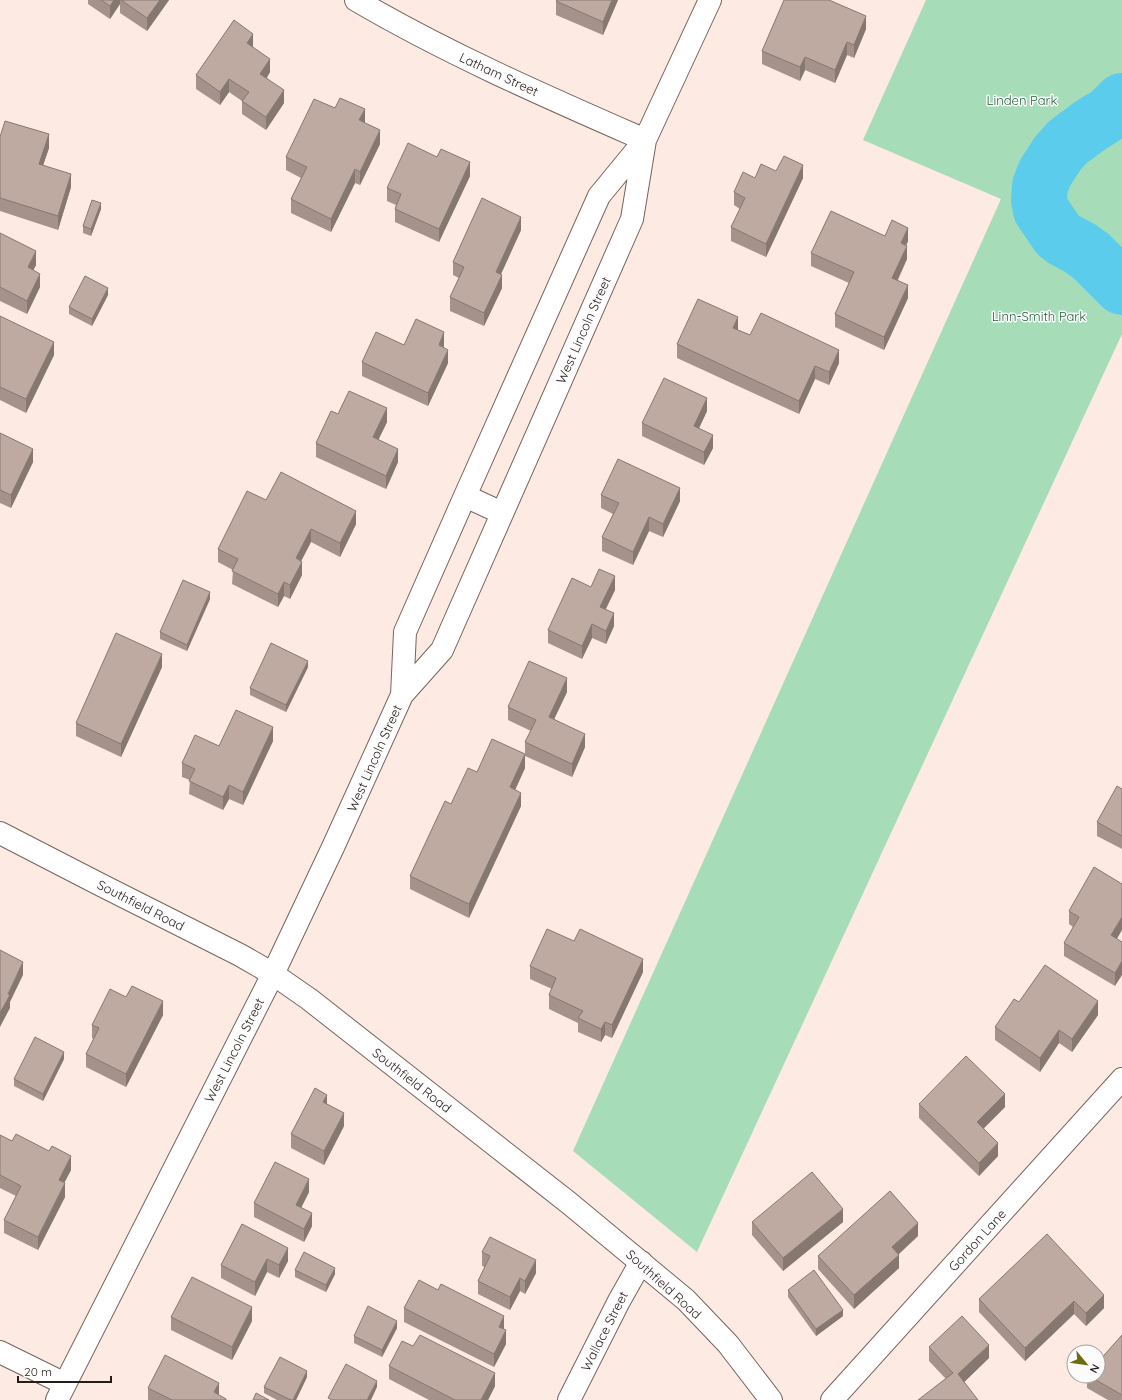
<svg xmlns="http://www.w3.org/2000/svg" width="1122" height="1400" viewBox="0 0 1122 1400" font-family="Quicksand,sans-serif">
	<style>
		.green { fill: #a6dcb8 }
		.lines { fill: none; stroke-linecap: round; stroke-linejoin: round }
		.river { stroke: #5bccec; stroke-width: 56 }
		.minor-casing { stroke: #77645d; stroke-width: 24 }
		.major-casing { stroke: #77645d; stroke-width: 24 }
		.minor { stroke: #fff; stroke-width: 22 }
		.major { stroke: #fff; stroke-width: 22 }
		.wall { fill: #a4928b }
		.shaded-wall { fill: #867771 }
		.building { fill: #bfaaa2; stroke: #867771 }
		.labels { text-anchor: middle; stroke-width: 3; stroke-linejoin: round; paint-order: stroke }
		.street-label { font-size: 13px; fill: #241c19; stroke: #fcfcfc }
		.park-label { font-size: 13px; fill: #225f3c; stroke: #fcfcfc }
	</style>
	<rect width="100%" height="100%" fill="#fceae3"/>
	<!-- green -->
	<path class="green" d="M 926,0 L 1122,0 L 1122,334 L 697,1252 L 573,1151 L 1001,199 L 863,140 Z"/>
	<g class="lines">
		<!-- river -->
		<path class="river" d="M 1122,101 L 1109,114 L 1091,125 L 1068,142 L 1058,153 L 1045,173 L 1040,186 L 1039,200 L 1041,210 L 1058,235 L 1063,239 L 1080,248 L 1091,256 L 1122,287"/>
		<defs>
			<path id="minor" d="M 356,0 C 448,54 547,97 645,140
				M 465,496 L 502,513
				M 402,695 L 405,632 L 465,496 L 599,196 L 645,140 L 710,0
				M 0,1352 L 65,1384
				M 57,1400 L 273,974 L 334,845 L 402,695 L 442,650 L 632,219 L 645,140
				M 569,1400 L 619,1301 L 641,1262
				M 832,1400 L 1122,1079"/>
			<path id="major" d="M 0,833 L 103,886 L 240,955 L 273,974 L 309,999 L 569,1203 L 686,1300 L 728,1344 L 771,1400"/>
		</defs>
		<!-- minor casing -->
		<use href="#minor" class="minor-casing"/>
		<!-- major casing -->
		<use href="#major" class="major-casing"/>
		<!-- minor -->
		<use href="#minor" class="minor"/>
		<!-- major -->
		<use href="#major" class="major"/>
	</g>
	<!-- wall -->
	<path class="wall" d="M 88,0 L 169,0 L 147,31 L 120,13 L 120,4 L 110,19 L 88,4 Z
		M 557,0 L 618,0 L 603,35 L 556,15 L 556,1 Z
		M 866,29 L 854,58 L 847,55 L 835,83 L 805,70 L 800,81 L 762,64 L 762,51 Z
		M 253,47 L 253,48 L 270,72 L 267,78 L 284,103 L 266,130 L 242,114 L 242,101 L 229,92 L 220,105 L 196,89 L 196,75 Z
		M 364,123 L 380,144 L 360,185 L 355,183 L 331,232 L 291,213 L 291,199 L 301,178 L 286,170 L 286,157 Z
		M 0,137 L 49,148 L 43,165 L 71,187 L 58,230 L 0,211 Z
		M 776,171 L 803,178 L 766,257 L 731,241 L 731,227 L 740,209 L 734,205 L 734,192 L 755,178 Z
		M 470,176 L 439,242 L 395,222 L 395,209 L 396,205 L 387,201 L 387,188 Z
		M 101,209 L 91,236 L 83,233 L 83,226 Z
		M 521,230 L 501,274 L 502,288 L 484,326 L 450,311 L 450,297 L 459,278 L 453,275 L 453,262 Z
		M 0,233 L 36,265 L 33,270 L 40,287 L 27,314 L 0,301 Z
		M 885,236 L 908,241 L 906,246 L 907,259 L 898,280 L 908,298 L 884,350 L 835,327 L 835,314 L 849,283 L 811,266 L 811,253 Z
		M 108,295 L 92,326 L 69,314 L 69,307 Z
		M 0,316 L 54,355 L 26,413 L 0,400 Z
		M 738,330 L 750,335 L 839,363 L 829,385 L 815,379 L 799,414 L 677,358 L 677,344 Z
		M 404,345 L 444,345 L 444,347 L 448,363 L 428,406 L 362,376 L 362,362 Z
		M 707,411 L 699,428 L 713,448 L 704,465 L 642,436 L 642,423 Z
		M 338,414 L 387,422 L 378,440 L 398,462 L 386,489 L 316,457 L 316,443 Z
		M 0,433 L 33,462 L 11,508 L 0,503 Z
		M 601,495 L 680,501 L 663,537 L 649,531 L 633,565 L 602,551 L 602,537 L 613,514 L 601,508 Z
		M 266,500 L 356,524 L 340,557 L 311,542 L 301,561 L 302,575 L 290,599 L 284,596 L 278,607 L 232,584 L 233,570 L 218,562 L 218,549 Z
		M 591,587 L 615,590 L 606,609 L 614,626 L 606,644 L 592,638 L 582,659 L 548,643 L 548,630 Z
		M 210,599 L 187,651 L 160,639 L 160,632 Z
		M 162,667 L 121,757 L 76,736 L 76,723 Z
		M 308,667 L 286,712 L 250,695 L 250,688 Z
		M 567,692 L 554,719 L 585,747 L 572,777 L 525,756 L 525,742 L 531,731 L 508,720 L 508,707 Z
		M 273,741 L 243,805 L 229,799 L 223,810 L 189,794 L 190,780 L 182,777 L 182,763 L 219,746 Z
		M 525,768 L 515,790 L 521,806 L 469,918 L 410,889 L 410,876 L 451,804 L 477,772 Z
		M 1122,789 L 1122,849 L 1097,836 L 1097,822 Z
		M 1069,911 L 1117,939 L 1115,986 L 1064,956 L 1064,943 L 1073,927 L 1069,924 Z
		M 530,966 L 643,972 L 612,1038 L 605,1035 L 601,1042 L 578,1032 L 578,1023 L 549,1009 L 549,995 L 552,989 L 530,979 Z
		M 1019,1002 L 1098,1015 L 1072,1052 L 1059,1043 L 1040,1072 L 995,1040 L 995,1027 Z
		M 163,1015 L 126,1087 L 86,1067 L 86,1054 L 94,1039 L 92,1038 L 92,1025 Z
		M 64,1059 L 43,1101 L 14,1086 L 14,1079 Z
		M 327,1104 L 344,1126 L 324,1165 L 291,1148 L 291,1134 Z
		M 919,1104 L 1005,1107 L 984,1128 L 998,1156 L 979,1176 L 919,1118 Z
		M 0,1135 L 71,1170 L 64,1183 L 65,1197 L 38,1250 L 4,1233 L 4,1220 L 16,1196 L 0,1188 Z
		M 309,1192 L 301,1208 L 312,1226 L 304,1242 L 254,1217 L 254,1203 Z
		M 752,1222 L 843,1222 L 783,1271 L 752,1235 Z
		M 242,1224 L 288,1261 L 279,1278 L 267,1272 L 255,1296 L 221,1278 L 221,1265 Z
		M 918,1236 L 899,1254 L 899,1268 L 854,1309 L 818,1269 L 818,1256 Z
		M 482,1252 L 536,1273 L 525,1294 L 520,1291 L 510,1310 L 478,1294 L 478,1281 L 485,1267 L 482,1266 Z
		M 295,1270 L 335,1274 L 326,1292 L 295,1277 Z
		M 438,1290 L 504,1329 L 506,1344 L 494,1367 L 404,1322 L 404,1308 Z
		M 788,1290 L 843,1316 L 816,1336 L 788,1297 Z
		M 1104,1295 L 1104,1308 L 1086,1326 L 1074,1314 L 1025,1361 L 979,1312 L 979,1299 Z
		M 171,1317 L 252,1321 L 232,1360 L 171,1330 Z
		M 397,1328 L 382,1357 L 354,1343 L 354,1336 Z
		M 1122,1335 L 1122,1400 L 1108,1400 L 1087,1388 L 1087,1376 L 1098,1376 Z
		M 929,1347 L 989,1358 L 964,1382 L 945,1378 L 929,1361 Z
		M 389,1366 L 495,1386 L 488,1400 L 429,1400 L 389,1379 Z
		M 307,1377 L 296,1400 L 277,1400 L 264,1393 L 264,1387 Z
		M 148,1388 L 219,1395 L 226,1400 L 148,1400 Z"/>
	<!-- shaded-wall -->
	<path class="shaded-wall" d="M 114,0 L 120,0 L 120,4 L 110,19 L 110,6 Z
		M 160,0 L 169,0 L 147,31 L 147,18 Z
		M 612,0 L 618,0 L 603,35 L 603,22 Z
		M 866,16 L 866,29 L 854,58 L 854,45 Z
		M 253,34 L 253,47 L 247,57 L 247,43 Z
		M 847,42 L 847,55 L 835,83 L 835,70 Z
		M 805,57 L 805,70 L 800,81 L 800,67 Z
		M 270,59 L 270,72 L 260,87 L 260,74 Z
		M 229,79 L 229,92 L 220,105 L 220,92 Z
		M 284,90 L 284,103 L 266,130 L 266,117 Z
		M 365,109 L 365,123 L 359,120 Z
		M 380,130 L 380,144 L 360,185 L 360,172 Z
		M 49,134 L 49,148 L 39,177 L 39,164 Z
		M 470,162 L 470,176 L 439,242 L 439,229 Z
		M 803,165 L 803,178 L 766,257 L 766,244 Z
		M 355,169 L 355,183 L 331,232 L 331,219 Z
		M 71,174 L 71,187 L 58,230 L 58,216 Z
		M 101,203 L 101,209 L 91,236 L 91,229 Z
		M 521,217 L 521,230 L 496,285 L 496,272 Z
		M 908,228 L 908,241 L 901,257 L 901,243 Z
		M 907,246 L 907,259 L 892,291 L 892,278 Z
		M 36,251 L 36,265 L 28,281 L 28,267 Z
		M 40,274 L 40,287 L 27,314 L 27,301 Z
		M 502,275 L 502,288 L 484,326 L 484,313 Z
		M 908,285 L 908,298 L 884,350 L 884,337 Z
		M 108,288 L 108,295 L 92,326 L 92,319 Z
		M 738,317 L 738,331 L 733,328 Z
		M 444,332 L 444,345 L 439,359 L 439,345 Z
		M 54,342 L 54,355 L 26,413 L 26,399 Z
		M 448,350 L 448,363 L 428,406 L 428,393 Z
		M 839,350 L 839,363 L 829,385 L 829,372 Z
		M 815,366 L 815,379 L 799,414 L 799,401 Z
		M 707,398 L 707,411 L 694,439 L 694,426 Z
		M 387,408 L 387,422 L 373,451 L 373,437 Z
		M 713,435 L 713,448 L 704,465 L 704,452 Z
		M 33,449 L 33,462 L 11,508 L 11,495 Z
		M 398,449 L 398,462 L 386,489 L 386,476 Z
		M 680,488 L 680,501 L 663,537 L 663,524 Z
		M 356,511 L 356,524 L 340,557 L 340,543 Z
		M 649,517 L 649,531 L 633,565 L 633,552 Z
		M 311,529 L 311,542 L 296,571 L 296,558 Z
		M 302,562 L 302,575 L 290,599 L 290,585 Z
		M 615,576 L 615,590 L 600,620 L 600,607 Z
		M 284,582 L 284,596 L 278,607 L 278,594 Z
		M 210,592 L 210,599 L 187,651 L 187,645 Z
		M 614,613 L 614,626 L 606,644 L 606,631 Z
		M 592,624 L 592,638 L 582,659 L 582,646 Z
		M 162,654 L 162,667 L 121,757 L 121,744 Z
		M 308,661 L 308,667 L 286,712 L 286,705 Z
		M 567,678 L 567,692 L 549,730 L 549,717 Z
		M 273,727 L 273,741 L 243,805 L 243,792 Z
		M 585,734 L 585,747 L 572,777 L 572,764 Z
		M 525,754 L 525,768 L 510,801 L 510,787 Z
		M 229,785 L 229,799 L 223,810 L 223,797 Z
		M 521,793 L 521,806 L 469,918 L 469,904 Z
		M 1122,917 L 1122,930 L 1111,949 L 1111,935 Z
		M 643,959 L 643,972 L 612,1038 L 612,1025 Z
		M 1122,961 L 1122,975 L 1115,986 L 1115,973 Z
		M 23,962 L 23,975 L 10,1002 L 10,1008 L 0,1027 L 0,1013 L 8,994 Z
		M 163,1001 L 163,1015 L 126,1087 L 126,1074 Z
		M 1098,1001 L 1098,1015 L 1072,1052 L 1072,1039 Z
		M 605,1022 L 605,1035 L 601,1042 L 601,1029 Z
		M 1059,1030 L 1059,1043 L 1040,1072 L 1040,1058 Z
		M 64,1052 L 64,1059 L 43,1101 L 43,1094 Z
		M 1005,1094 L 1005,1107 L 977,1135 L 977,1122 Z
		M 327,1095 L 327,1108 L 323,1102 Z
		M 344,1113 L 344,1126 L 324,1165 L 324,1151 Z
		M 998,1143 L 998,1156 L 979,1176 L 979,1163 Z
		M 71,1156 L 71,1170 L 59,1193 L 59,1180 Z
		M 309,1179 L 309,1192 L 296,1218 L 296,1205 Z
		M 65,1183 L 65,1197 L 38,1250 L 38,1237 Z
		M 843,1209 L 843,1222 L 783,1271 L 783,1258 Z
		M 312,1213 L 312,1226 L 304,1242 L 304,1229 Z
		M 918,1223 L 918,1236 L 892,1260 L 892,1247 Z
		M 288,1248 L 288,1261 L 279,1278 L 279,1265 Z
		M 899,1255 L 899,1268 L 854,1309 L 854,1295 Z
		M 267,1259 L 267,1272 L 255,1296 L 255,1282 Z
		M 536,1260 L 536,1273 L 525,1294 L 525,1281 Z
		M 335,1268 L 335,1274 L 326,1292 L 326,1285 Z
		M 520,1278 L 520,1291 L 510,1310 L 510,1297 Z
		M 1104,1295 L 1104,1308 L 1086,1326 L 1086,1313 Z
		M 1074,1301 L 1074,1314 L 1025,1361 L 1025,1348 Z
		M 252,1307 L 252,1321 L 232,1360 L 232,1347 Z
		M 843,1310 L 843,1316 L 816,1336 L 816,1329 Z
		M 504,1316 L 504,1329 L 499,1327 Z
		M 397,1321 L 397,1328 L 382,1357 L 382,1350 Z
		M 506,1330 L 506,1344 L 494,1367 L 494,1354 Z
		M 989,1345 L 989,1358 L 958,1388 L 958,1374 Z
		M 307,1371 L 307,1377 L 296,1400 L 293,1400 Z
		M 495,1373 L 495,1386 L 488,1400 L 481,1400 Z
		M 377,1381 L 377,1387 L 371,1400 L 367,1400 Z
		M 219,1383 L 219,1396 L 214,1392 Z"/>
	<!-- building -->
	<path class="building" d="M 101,0 L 114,0 L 110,6 Z
		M 121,0 L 160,0 L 147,18 Z
		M 557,0 L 612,0 L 603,22 L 556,1 Z
		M 784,0 L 829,0 L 866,16 L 854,45 L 847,42 L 835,70 L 805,57 L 800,67 L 762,51 Z
		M 234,20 L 253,34 L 247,43 L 270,59 L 260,74 L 284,90 L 266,117 L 242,101 L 249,92 L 229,79 L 220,92 L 196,75 Z
		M 340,98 L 365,109 L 359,120 L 380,130 L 360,172 L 355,169 L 331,219 L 291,199 L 307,167 L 286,157 L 314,99 L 335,108 Z
		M 5,121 L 49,134 L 39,164 L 71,174 L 58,216 L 0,198 L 0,137 Z
		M 408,143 L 437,157 L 441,149 L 470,162 L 439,229 L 395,209 L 401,194 L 387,188 Z
		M 784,156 L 803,165 L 766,244 L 731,227 L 745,198 L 734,192 L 743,172 L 755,178 L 761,164 L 776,171 Z
		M 482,198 L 521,217 L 496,272 L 502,275 L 484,313 L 450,297 L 464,267 L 453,262 Z
		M 92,200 L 101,203 L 91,229 L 83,226 Z
		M 831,211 L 885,236 L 892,220 L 908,228 L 901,243 L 907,246 L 892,278 L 908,285 L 884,337 L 835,314 L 854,272 L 811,253 Z
		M 0,233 L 36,251 L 28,267 L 40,274 L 27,301 L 0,287 Z
		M 85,276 L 108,288 L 92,319 L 69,307 Z
		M 698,299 L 738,317 L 733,328 L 750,335 L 761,313 L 839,350 L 829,372 L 815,366 L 799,401 L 677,344 Z
		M 0,316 L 54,342 L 26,399 L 0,387 Z
		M 416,319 L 444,332 L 439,345 L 448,350 L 428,393 L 362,362 L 376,332 L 404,345 Z
		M 664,378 L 707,398 L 694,426 L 713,435 L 704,452 L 642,423 Z
		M 349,391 L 387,408 L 373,437 L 398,449 L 386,476 L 316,443 L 331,411 L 338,414 Z
		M 0,433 L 33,449 L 11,495 L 0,490 Z
		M 618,459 L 680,488 L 663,524 L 649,517 L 633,552 L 602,537 L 619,503 L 601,495 Z
		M 281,472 L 356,511 L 340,543 L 311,529 L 296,558 L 302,562 L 290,585 L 284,582 L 278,594 L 232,571 L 238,559 L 218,549 L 247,491 L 266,500 Z
		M 599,569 L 615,576 L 600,607 L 614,613 L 606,631 L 592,624 L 582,646 L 548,630 L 572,578 L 591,587 Z
		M 183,580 L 210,592 L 187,645 L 160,632 Z
		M 116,633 L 162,654 L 121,744 L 76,723 Z
		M 271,643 L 308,661 L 286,705 L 250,688 Z
		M 529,661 L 567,678 L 549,717 L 585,734 L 572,764 L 525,742 L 536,720 L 508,707 Z
		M 236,710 L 273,727 L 243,792 L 229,785 L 223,797 L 189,781 L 195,769 L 182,763 L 195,735 L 219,746 Z
		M 492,739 L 525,754 L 510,787 L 521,793 L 469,904 L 410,876 L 445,801 L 451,804 L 468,768 L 477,772 Z
		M 1117,786 L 1122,789 L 1122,836 L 1097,822 Z
		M 1094,867 L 1122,884 L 1122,917 L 1111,935 L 1122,942 L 1122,961 L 1115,973 L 1064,943 L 1079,917 L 1069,911 Z
		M 547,929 L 574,941 L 580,929 L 643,959 L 612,1025 L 605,1022 L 601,1029 L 578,1018 L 583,1011 L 549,995 L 556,978 L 530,966 Z
		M 0,950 L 23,962 L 8,994 L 10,995 L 0,1013 Z
		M 1045,965 L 1098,1001 L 1072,1039 L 1059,1030 L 1040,1058 L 995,1027 L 1014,999 L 1019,1002 Z
		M 132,986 L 163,1001 L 126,1074 L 86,1054 L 99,1028 L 92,1025 L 110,989 L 126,997 Z
		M 35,1037 L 64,1052 L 43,1094 L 14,1079 Z
		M 966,1056 L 1005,1094 L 977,1122 L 998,1143 L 979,1163 L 919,1104 Z
		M 315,1088 L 327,1095 L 323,1102 L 344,1113 L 324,1151 L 291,1134 Z
		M 16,1134 L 49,1151 L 52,1146 L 71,1156 L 59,1180 L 65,1183 L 38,1237 L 4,1220 L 21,1186 L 0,1175 L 0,1135 L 12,1141 Z
		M 275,1162 L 309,1179 L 296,1205 L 312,1213 L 304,1229 L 254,1203 Z
		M 812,1172 L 843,1209 L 783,1258 L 752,1222 Z
		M 890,1191 L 918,1223 L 892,1247 L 899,1255 L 854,1295 L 818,1256 Z
		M 242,1224 L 288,1248 L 279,1265 L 267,1259 L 255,1282 L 221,1265 Z
		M 1047,1234 L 1104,1295 L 1086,1313 L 1074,1301 L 1025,1348 L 979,1299 Z
		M 490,1237 L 536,1260 L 525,1281 L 520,1278 L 510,1297 L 478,1281 L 490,1256 L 482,1252 Z
		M 304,1252 L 335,1268 L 326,1285 L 295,1270 Z
		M 814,1270 L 843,1310 L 816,1329 L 788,1290 Z
		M 192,1277 L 252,1307 L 232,1347 L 171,1317 Z
		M 419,1280 L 438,1290 L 441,1284 L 504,1316 L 499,1327 L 506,1330 L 494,1354 L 404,1308 Z
		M 368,1306 L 397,1321 L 382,1350 L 354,1336 Z
		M 962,1316 L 989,1345 L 958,1374 L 978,1400 L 918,1400 L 953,1373 L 929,1347 Z
		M 420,1335 L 495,1373 L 481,1400 L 455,1400 L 389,1366 L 402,1341 L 413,1346 Z
		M 1122,1335 L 1122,1395 L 1089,1376 L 1098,1376 L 1098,1362 Z
		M 165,1355 L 219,1383 L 214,1392 L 226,1399 L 226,1400 L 172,1400 L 148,1388 Z
		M 280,1357 L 307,1371 L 293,1400 L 291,1400 L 264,1387 Z
		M 346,1364 L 377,1381 L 367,1400 L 332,1400 L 328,1398 Z
		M 256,1393 L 269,1400 L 253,1400 Z"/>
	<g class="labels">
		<!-- street labels -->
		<g class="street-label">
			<text transform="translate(499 74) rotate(25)" y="5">Latham Street</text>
			<text transform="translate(583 330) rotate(-66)" y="5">West Lincoln Street</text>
			<text transform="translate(374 758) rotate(-66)" y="5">West Lincoln Street</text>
			<text transform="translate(141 905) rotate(27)" y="5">Southfield Road</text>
			<text transform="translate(234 1050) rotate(-63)" y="5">West Lincoln Street</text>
			<text transform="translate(412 1080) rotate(38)" y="5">Southfield Road</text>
			<text transform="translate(977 1240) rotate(-48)" y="5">Gordon Lane</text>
			<text transform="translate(664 1284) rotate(42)" y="5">Southfield Road</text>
			<text transform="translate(604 1331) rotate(-63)" y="5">Wallace Street</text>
		</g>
		<!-- park labels -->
		<g class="park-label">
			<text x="1022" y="105">Linden Park</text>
			<text x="1039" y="321">Linn-Smith Park</text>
		</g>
	</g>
	<!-- north arrow -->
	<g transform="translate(1086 1364) rotate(119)"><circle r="19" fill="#fcfcfc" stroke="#a6a2a1"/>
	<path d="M0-3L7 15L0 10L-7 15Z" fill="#6b6c0c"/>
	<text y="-6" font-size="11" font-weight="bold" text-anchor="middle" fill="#241c19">N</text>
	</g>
	<!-- scale -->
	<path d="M18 1376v6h93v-6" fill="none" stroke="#241c19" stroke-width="2"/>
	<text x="24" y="1376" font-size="12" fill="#241c19" stroke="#fcfcfc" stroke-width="3" paint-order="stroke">20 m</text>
</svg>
